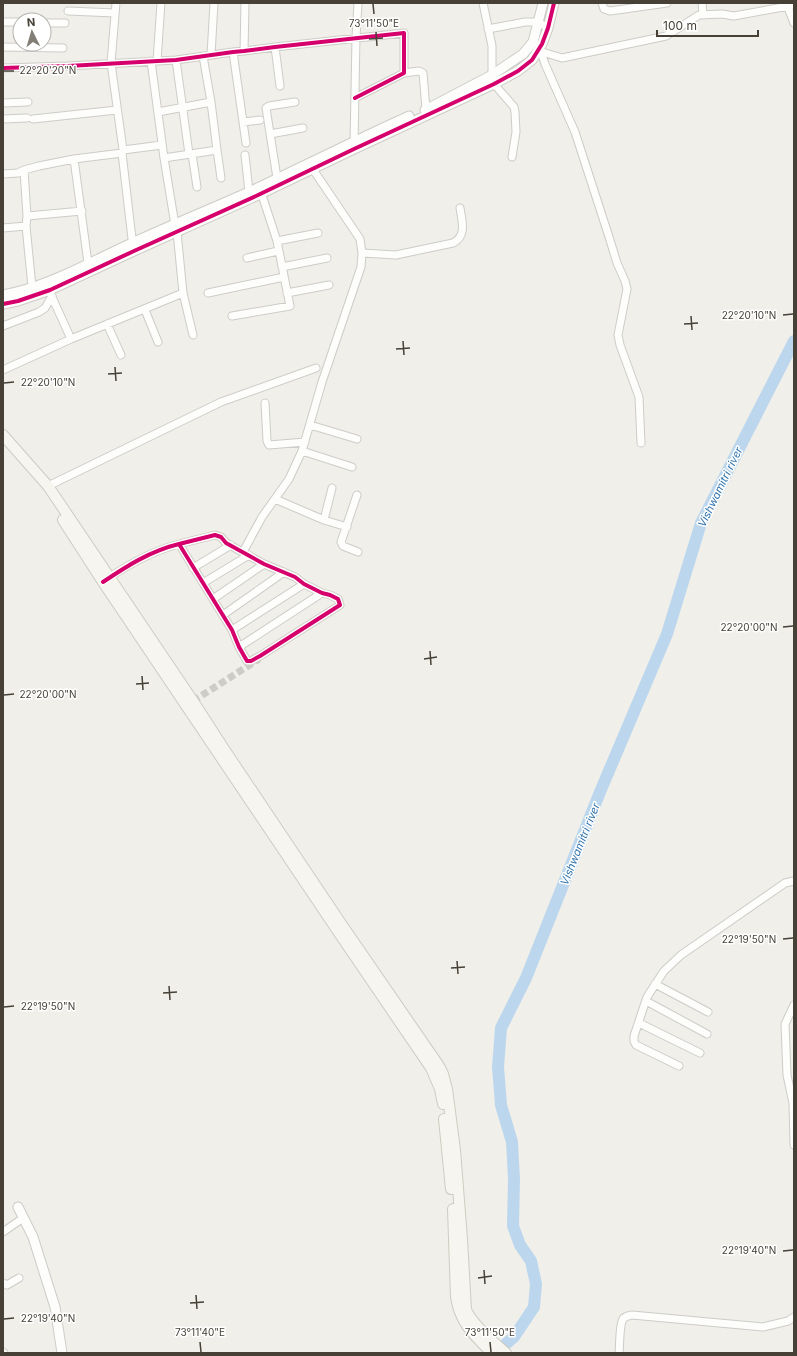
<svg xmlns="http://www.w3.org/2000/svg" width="797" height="1356" viewBox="0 0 797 1356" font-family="Inter,sans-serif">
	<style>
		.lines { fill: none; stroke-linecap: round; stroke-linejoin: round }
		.river { stroke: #bcd7ed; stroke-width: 12 }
		.minor-tunnel { stroke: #ceccc6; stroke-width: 7; stroke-dasharray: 7 3.5; stroke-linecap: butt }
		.minor-casing { stroke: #ceccc7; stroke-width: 9 }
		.tertiary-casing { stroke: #ceccc7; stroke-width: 11 }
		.secondary-casing { stroke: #ceccc1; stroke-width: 12 }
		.minor { stroke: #fdfdfc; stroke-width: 7 }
		.tertiary { stroke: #fdfdfc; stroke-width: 9 }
		.secondary { stroke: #f6f5ef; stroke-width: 10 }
		.cycleway-casing { stroke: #fff; stroke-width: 6 }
		.cycleway { stroke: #d6006c; stroke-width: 4 }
		.ticks { fill: none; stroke: #464036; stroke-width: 1.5 }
		.labels { text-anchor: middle; stroke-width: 3; stroke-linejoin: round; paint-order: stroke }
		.water-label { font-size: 11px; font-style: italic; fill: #3275ae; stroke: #fff }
		.ticks-label { font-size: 10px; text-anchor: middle; fill: #464036; stroke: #fff; stroke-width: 3; stroke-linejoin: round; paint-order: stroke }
	</style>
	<rect width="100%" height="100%" fill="#f0efea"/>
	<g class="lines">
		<!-- river -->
		<path class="river" d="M 495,1353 L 514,1337 L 534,1307 L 536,1284 L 531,1261 L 520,1245 L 513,1226 L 514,1179 L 512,1142 L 501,1105 L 498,1067 L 501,1028 L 526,978 L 600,792 L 667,634 L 701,523 L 794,341"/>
		<!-- minor-tunnel -->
		<path class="minor-tunnel" d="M 193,701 L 259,659"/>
		<defs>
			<path id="minor" d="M 116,3 L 111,63 L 123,150 L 122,153 L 133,247
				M 483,3 L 492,46 L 492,75 L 494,84 L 514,107 L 515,112 L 516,132 L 512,157
				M 602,3 L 604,9 L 610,11 L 667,3
				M 702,3 L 703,14
				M 787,5 L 794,23
				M 68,11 L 115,13
				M 3,22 L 20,22
				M 44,23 L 65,23
				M 488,29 L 525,22 L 538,22 L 548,28
				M 3,47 L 63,48
				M 275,47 L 280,86
				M 244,51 L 245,3
				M 539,51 L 562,58 L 666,36 L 699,15 L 722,14 L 734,16 L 794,5
				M 233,52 L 246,143
				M 541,52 L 545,64 L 575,132 L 610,240 L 617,263 L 625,281 L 627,289 L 618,335 L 620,345 L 639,397 L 641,443
				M 211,55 L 214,3
				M 176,60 L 189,154
				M 157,61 L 161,3
				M 3,68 L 68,66 L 176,60 L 233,52 L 244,51 L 275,47 L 404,33 L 404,73 L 355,98
				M 404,73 L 419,71 L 423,73 L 426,109
				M 3,103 L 28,102
				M 158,112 L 211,102
				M 3,119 L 27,118
				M 33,119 L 117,110
				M 243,122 L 260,120
				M 270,134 L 303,128
				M 354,145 L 356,37 L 358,3
				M 123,150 L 162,145
				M 217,150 L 221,178
				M 192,154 L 197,187
				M 245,155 L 249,192
				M 164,158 L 217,150 L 211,102 L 203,56
				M 74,159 L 88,263
				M 24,170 L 27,216 L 26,226 L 32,287
				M 3,174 L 18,173 L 24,170 L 39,166 L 74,159 L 122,153
				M 277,178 L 266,108 L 269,106 L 295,102
				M 27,216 L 82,211
				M 3,228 L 26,226
				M 277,241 L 318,233
				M 362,253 L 396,255 L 453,243 C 467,236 462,221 460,208
				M 247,258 L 278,251
				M 282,267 L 327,258
				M 47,286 L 71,339
				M 183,293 L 193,335
				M 208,293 L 284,277
				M 287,293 L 329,285
				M 145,310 L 158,342
				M 232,316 L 290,306 L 277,241 L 260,189
				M 107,324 L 121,355
				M 3,326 L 39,312 L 45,308 L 52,296
				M 3,370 L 71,339 L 183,293 L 177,232 L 175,225 L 164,158 L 151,61
				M 265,403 L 267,441 L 269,445 L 305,442
				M 310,425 L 357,439
				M 302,451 L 352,467
				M 48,486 L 221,402 L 316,368
				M 357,495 L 341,542 L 343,546 L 358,552
				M 275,499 L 324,520 L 347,527
				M 324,520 L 332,488
				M 243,552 L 262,517 L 289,479 L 302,451 L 322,382 L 361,267 L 362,253 L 360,239 L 310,165
				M 193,568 L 231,545
				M 107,579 C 129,564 152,551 179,544 L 232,630 L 239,647 L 247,661 L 251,661 L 260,656 L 340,605 L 338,599 L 330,595 L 322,593 L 304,584 L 295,577 L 264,564 L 226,543 L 221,537 L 215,535 L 179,544
				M 203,583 L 249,555
				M 213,599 L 264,564
				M 223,615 L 284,572
				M 232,630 L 304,584
				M 239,647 L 322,593
				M 655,984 L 708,1012
				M 646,1001 L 707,1034
				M 794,1005 L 785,1024 L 787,1075 L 793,1103 L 794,1145
				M 639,1023 L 700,1053
				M 679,1066 L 636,1045 L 634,1041 L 634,1036 L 647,997 L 664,971 L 681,955 L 785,883 L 794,881
				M 3,1232 L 23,1218
				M 3,1283 L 7,1285 L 19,1278
				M 3,1352 L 4,1353
				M 619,1353 C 620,1345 619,1326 623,1319 C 625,1316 628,1316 632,1315 L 763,1327 L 788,1321 L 794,1317"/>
			<path id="tertiary" d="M 425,110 L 492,75 L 523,54 L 533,42 L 543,3
				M 3,295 C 48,287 90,262 132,243 C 171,225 211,209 251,191 C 304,166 356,140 409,116
				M 3,304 L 18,301 L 50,290 L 134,251 L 256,196 L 354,149 L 494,84 L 518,71 L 532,60 L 542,44 L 548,28 L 554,3
				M 18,1207 L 33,1237 L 55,1307 L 62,1353"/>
			<path id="secondary" d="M 3,435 L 48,486 L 193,701 L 224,749 L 340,922 L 439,1066 L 443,1074 L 447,1089 L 455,1150 L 462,1239 L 466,1310 C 475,1327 491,1340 506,1353
				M 63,520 L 103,582 L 337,930 L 431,1068 L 440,1089 L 443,1104
				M 444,1119 L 451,1189
				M 453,1209 L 456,1297 C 460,1323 474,1335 492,1353"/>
		</defs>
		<!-- minor casing -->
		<use href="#minor" class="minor-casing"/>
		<!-- tertiary casing -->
		<use href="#tertiary" class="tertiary-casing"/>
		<!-- secondary casing -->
		<use href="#secondary" class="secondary-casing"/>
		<!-- minor -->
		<use href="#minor" class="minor"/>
		<!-- tertiary -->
		<use href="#tertiary" class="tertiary"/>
		<!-- secondary -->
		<use href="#secondary" class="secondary"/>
		<defs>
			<path id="cycleway" d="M 3,68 L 68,66 L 176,60 L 233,52 L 244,51 L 275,47 L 404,33 L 404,73 L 355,98
				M 3,304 L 18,301 L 50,290 L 134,251 L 256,196 L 354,149 L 494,84 L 518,71 L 532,60 L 542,44 L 548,28 L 554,3
				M 103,582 C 127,566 150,551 179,544 L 232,630 L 239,647 L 247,661 L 251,661 L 260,656 L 340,605 L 338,599 L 330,595 L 322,593 L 304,584 L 295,577 L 264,564 L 226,543 L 221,537 L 215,535 L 179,544"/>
		</defs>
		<!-- cycleway casing -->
		<use href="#cycleway" class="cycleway-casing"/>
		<!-- cycleway -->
		<use href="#cycleway" class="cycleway"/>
	</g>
	<!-- ticks -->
	<path class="ticks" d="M 373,4 L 374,14M 376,32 L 377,46M 369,39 L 383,38M 4,71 L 14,71M 783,315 L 793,314M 691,316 L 692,330M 684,324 L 698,323M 403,341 L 404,355M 396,349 L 410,348M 115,367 L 116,381M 108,374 L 122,373M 4,383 L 14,382M 783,627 L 793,626M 430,651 L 431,665M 424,659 L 437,657M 142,676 L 143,690M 136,684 L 149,683M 4,695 L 14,694M 783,939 L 793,938M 457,961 L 458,974M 451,968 L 465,967M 169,986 L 170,1000M 163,993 L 177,992M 4,1007 L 14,1006M 783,1251 L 793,1250M 484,1270 L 485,1284M 478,1278 L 492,1276M 196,1295 L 197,1309M 190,1303 L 204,1302M 4,1319 L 14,1318M 200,1342 L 201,1352M 490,1342 L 491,1352"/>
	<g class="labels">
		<!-- water labels -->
		<g class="water-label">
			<text transform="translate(720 487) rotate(-64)" y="4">Vishwamitri river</text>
			<text transform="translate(580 844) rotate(-68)" y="4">Vishwamitri river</text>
		</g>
	</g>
	<g class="ticks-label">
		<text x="374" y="27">73°11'50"E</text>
		<text x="48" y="74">22°20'20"N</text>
		<text x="749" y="319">22°20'10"N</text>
		<text x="48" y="386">22°20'10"N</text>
		<text x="749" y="631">22°20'00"N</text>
		<text x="48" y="698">22°20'00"N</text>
		<text x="749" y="943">22°19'50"N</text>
		<text x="48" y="1010">22°19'50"N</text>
		<text x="749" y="1254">22°19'40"N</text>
		<text x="48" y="1322">22°19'40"N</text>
		<text x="200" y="1336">73°11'40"E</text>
		<text x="490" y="1336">73°11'50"E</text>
	</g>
	<!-- border -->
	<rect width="797" height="1356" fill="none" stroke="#464036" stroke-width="8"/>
	<!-- north arrow -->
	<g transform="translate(32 32) rotate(355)"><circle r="19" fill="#ffffff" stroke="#b5b3af"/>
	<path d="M0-3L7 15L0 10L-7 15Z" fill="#827d75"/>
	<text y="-6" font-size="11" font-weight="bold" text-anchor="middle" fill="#464036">N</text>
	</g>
	<!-- scale -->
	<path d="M657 30v6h101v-6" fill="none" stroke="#464036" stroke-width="2"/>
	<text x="663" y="30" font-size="12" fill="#464036" stroke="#ffffff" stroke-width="3" paint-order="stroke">100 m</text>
</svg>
